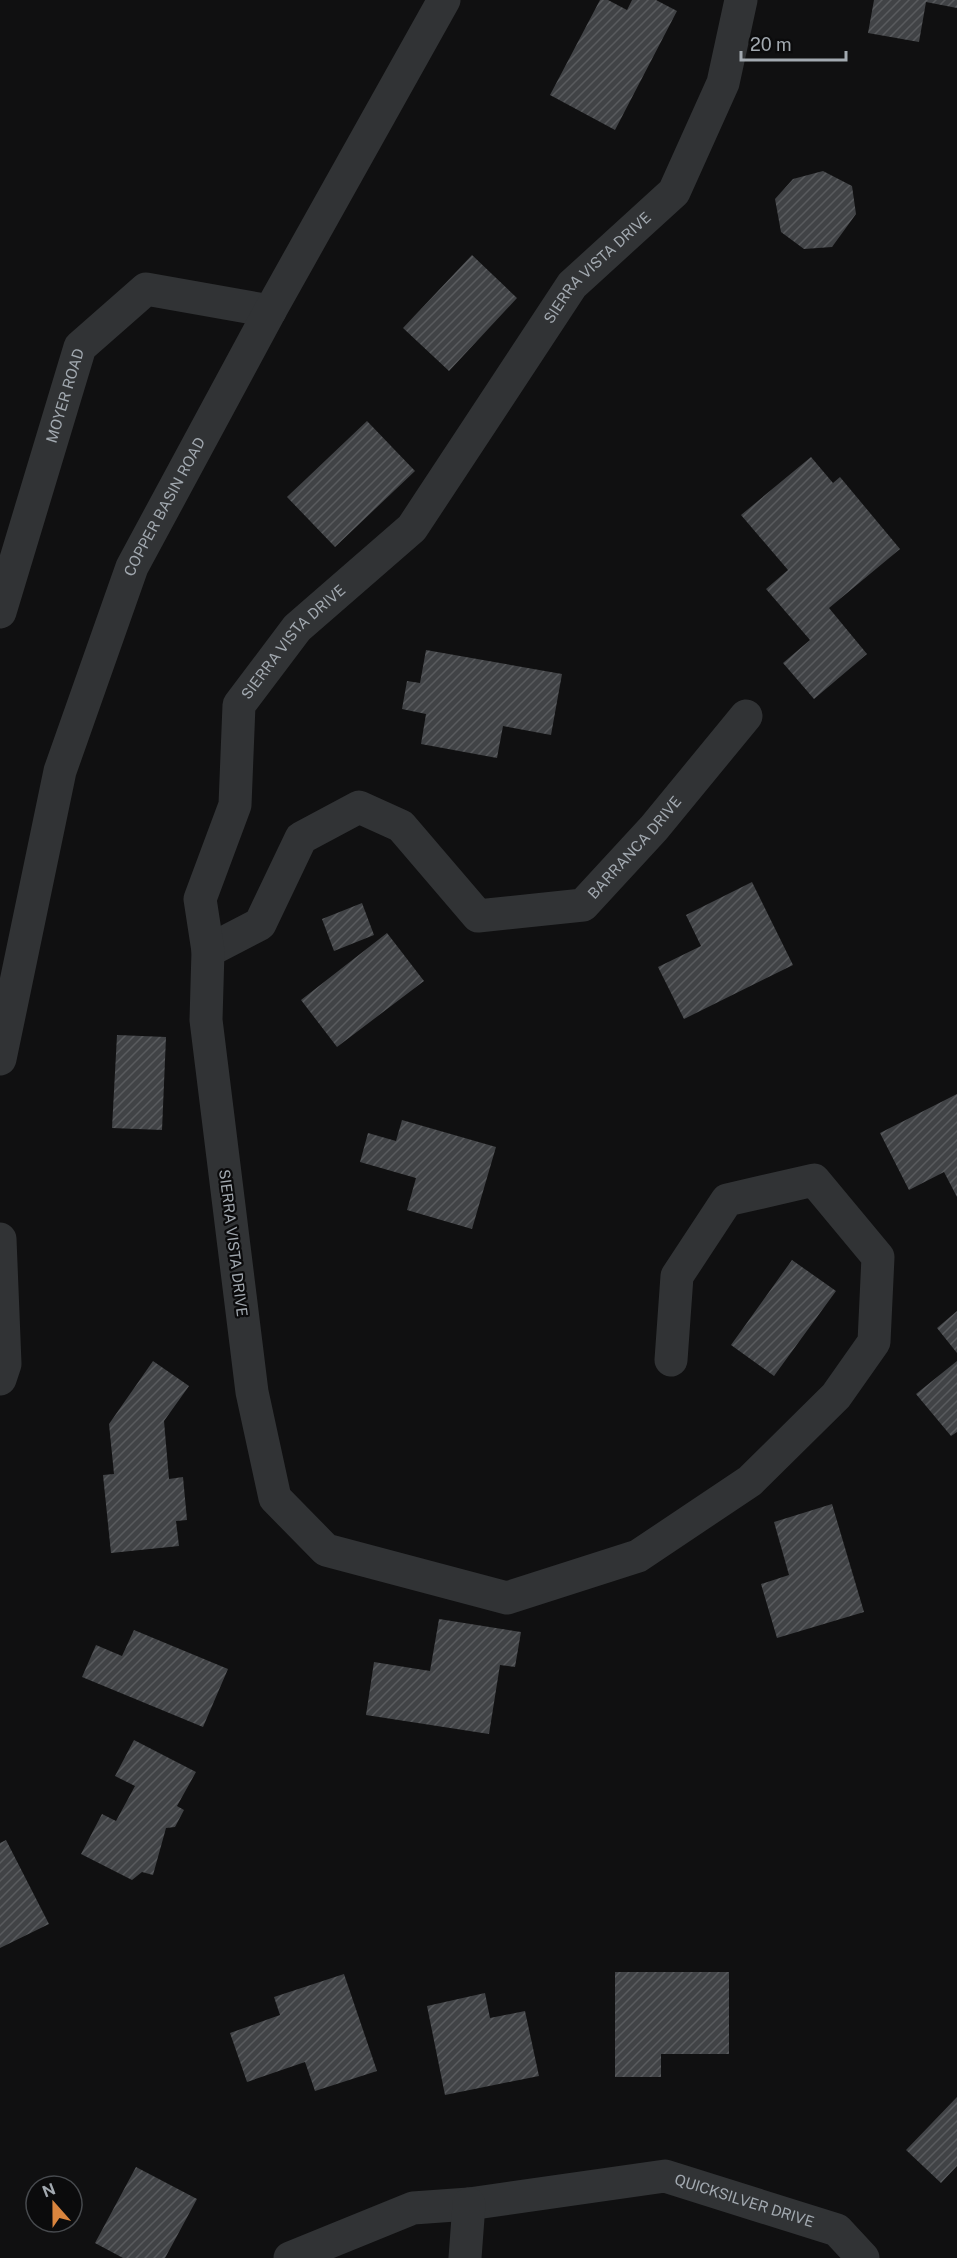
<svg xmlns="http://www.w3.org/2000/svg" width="957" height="2258" viewBox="0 0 957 2258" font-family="'Public Sans',sans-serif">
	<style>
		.building { fill: url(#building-hatch) }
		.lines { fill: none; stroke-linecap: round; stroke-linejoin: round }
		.minor { stroke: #313335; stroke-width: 33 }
		.labels { text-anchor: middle; stroke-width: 4.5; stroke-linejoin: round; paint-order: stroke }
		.street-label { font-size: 15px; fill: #a2a9b0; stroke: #0b0b0c }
	</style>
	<defs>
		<pattern id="building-hatch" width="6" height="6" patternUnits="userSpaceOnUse" patternTransform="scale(1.5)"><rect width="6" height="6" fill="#414346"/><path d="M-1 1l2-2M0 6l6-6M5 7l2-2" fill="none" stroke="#595b5e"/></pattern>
	</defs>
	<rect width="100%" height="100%" fill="#101011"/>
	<!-- building -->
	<path class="building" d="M 600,0 L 608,0 L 627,10 L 632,0 L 656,0 L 677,11 L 615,130 L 550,95 Z
		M 874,0 L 957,0 L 957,8 L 926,2 L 919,42 L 868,33 Z
		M 823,171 L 852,186 L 856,214 L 832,247 L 804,249 L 781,232 L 775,199 L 793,179 Z
		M 472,255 L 517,298 L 449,371 L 403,328 Z
		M 367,421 L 415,471 L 335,547 L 287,497 Z
		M 811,457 L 833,483 L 840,477 L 900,549 L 829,608 L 867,654 L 814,699 L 783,663 L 810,640 L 766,589 L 788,570 L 741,515 Z
		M 426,650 L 562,674 L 551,735 L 503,726 L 497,758 L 421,744 L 426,714 L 402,709 L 407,681 L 420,683 Z
		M 752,882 L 793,965 L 684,1019 L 658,967 L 701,946 L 686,915 Z
		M 362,903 L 374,935 L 334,951 L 322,919 Z
		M 387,933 L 424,981 L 337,1047 L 301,1000 Z
		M 117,1035 L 166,1037 L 162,1130 L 112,1128 Z
		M 957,1094 L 957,1197 L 944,1172 L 909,1190 L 880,1133 Z
		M 402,1120 L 496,1147 L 472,1229 L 407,1210 L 416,1178 L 360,1162 L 368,1133 L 396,1141 Z
		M 792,1260 L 836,1291 L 774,1376 L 731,1345 Z
		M 957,1311 L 957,1353 L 937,1328 Z
		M 153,1361 L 189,1386 L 164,1421 L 169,1479 L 183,1477 L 187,1520 L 176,1521 L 179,1546 L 111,1553 L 103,1475 L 114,1474 L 109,1424 Z
		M 957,1361 L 957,1432 L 951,1436 L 916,1394 Z
		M 832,1504 L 864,1612 L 777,1638 L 761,1584 L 789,1575 L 774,1522 Z
		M 439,1619 L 521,1632 L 515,1667 L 500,1665 L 489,1734 L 366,1715 L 374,1662 L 430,1671 Z
		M 134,1630 L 228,1669 L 203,1727 L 82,1677 L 96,1645 L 122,1656 Z
		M 134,1740 L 196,1772 L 177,1806 L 184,1810 L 175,1827 L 166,1828 L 153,1875 L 142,1872 L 132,1880 L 81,1854 L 102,1814 L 116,1821 L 135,1786 L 115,1776 Z
		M 6,1840 L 49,1924 L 0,1948 L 0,1843 Z
		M 615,1972 L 729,1972 L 729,2054 L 661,2054 L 661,2077 L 615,2077 Z
		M 344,1974 L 377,2071 L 315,2091 L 305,2062 L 247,2082 L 230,2033 L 280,2015 L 274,1997 Z
		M 485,1993 L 490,2018 L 525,2011 L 539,2076 L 445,2095 L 427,2006 Z
		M 957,2097 L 957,2166 L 941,2183 L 906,2150 Z
		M 136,2167 L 197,2199 L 165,2258 L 123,2258 L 95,2243 Z"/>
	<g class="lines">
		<!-- minor -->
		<g class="minor">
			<path id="s1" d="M 0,612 L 80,347 L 146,289 L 270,311"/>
			<path id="s2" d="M 208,951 L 260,924 L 301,838 L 359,807 L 401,826 L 478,916 L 583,905 L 654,828 L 746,716"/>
			<path id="s3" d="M 0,1059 L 60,771 L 132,567 L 270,311 L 444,0"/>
			<path d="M 0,1239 L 5,1364 L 0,1379"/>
			<path id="s4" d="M 671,1360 L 677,1276 L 727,1200 L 814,1180 L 878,1257 L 874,1342 L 836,1396 L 750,1481 L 638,1556 L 507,1598 L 326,1550 L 275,1498 L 252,1392 L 206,1020 L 208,951 L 200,899 L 235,805 L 239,705 L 297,628 L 412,528 L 572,285 L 674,192 L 723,83 L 741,0"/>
			<path id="s5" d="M 290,2258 L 413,2208 L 469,2204 L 665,2176 L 837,2230 L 863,2258"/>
			<path d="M 465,2258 L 469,2204"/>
		</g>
	</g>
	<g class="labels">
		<!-- street labels -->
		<g class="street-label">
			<text dy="5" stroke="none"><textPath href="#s4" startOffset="2544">SIERRA VISTA DRIVE</textPath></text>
			<text dy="5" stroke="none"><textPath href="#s1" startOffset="226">MOYER ROAD</textPath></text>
			<text dy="5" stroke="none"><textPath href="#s3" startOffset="579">COPPER BASIN ROAD</textPath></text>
			<text dy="5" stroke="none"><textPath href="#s4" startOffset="2058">SIERRA VISTA DRIVE</textPath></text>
			<text dy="5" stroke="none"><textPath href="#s2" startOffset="567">BARRANCA DRIVE</textPath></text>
			<text transform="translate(233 1243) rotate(83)" y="5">SIERRA VISTA DRIVE</text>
			<text dy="5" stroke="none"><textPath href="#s5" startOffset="470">QUICKSILVER DRIVE</textPath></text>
		</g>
	</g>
	<!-- north arrow -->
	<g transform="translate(54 2204) rotate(339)"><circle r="28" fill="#0b0b0c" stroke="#474a4e" stroke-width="1.5"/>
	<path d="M0-4.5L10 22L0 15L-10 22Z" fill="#da853e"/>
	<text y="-9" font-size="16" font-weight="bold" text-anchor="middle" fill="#a2a9b0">N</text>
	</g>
	<!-- scale -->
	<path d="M741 51v9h105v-9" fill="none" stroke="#a2a9b0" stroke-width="3"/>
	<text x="750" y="51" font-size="18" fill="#a2a9b0" stroke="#0b0b0c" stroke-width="4.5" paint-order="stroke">20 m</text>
</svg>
